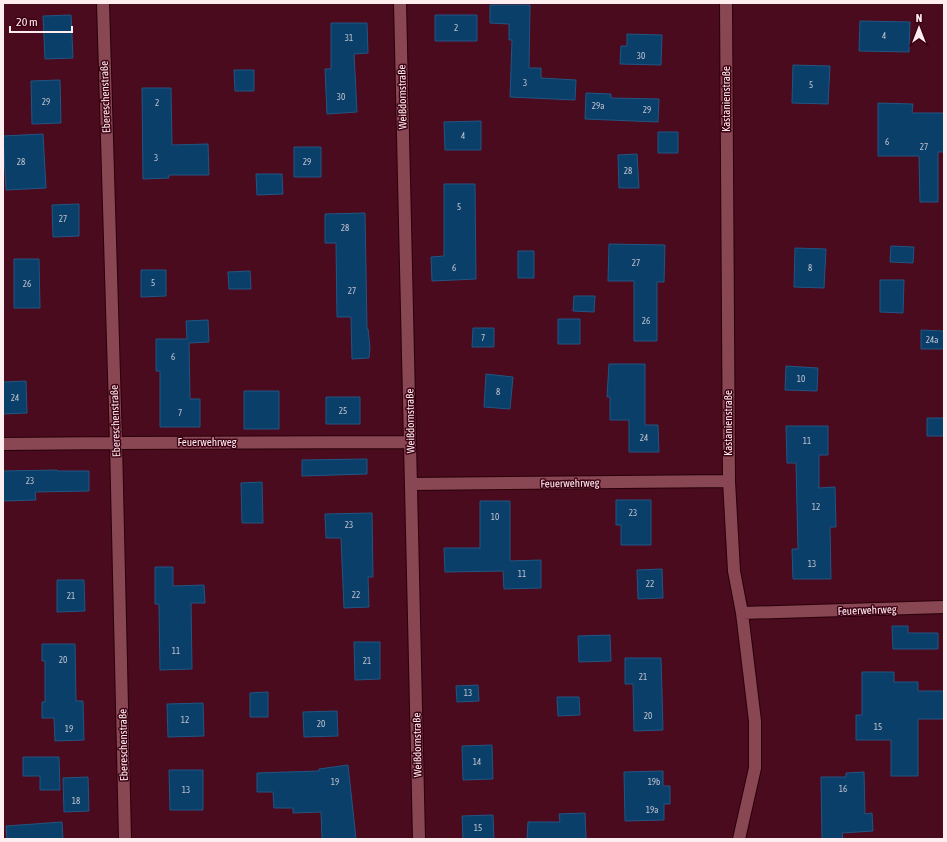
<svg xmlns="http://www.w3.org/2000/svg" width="947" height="842" viewBox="0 0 947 842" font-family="'Asap Condensed',sans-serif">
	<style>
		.building { fill: #0a3f69; stroke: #225582 }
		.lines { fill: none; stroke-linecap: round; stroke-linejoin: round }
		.street-casing { stroke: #280009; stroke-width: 14 }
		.street { stroke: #894653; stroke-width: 12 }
		.labels { text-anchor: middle; stroke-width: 3; stroke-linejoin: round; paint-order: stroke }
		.number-label { font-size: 9px; fill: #c2c2ce }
		.street-label { font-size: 11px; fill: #ffeef0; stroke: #3e0015 }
	</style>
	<rect width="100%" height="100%" fill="#4a0b1e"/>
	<!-- building -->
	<path class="building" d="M 490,5 L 530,5 L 529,68 L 541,68 L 541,78 L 576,80 L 575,100 L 510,97 L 512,40 L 509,40 L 509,24 L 490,23 Z
		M 71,15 L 73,58 L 45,59 L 43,16 Z
		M 435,15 L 477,15 L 477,41 L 435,41 Z
		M 860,21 L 910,22 L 909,52 L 859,51 Z
		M 331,23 L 367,23 L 368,53 L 354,54 L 357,112 L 327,114 L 325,69 L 331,69 Z
		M 627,34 L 662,35 L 661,65 L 620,64 L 621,46 L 627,46 Z
		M 793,65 L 830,66 L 828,104 L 792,103 Z
		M 234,70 L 254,70 L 254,91 L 235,91 Z
		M 60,80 L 61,123 L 32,124 L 31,81 Z
		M 142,88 L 171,88 L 172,145 L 208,144 L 209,175 L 169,175 L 169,178 L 143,179 Z
		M 586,93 L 611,94 L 611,98 L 659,99 L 658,122 L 585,119 Z
		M 878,103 L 913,104 L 912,113 L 944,113 L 944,152 L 938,152 L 938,202 L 920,202 L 919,156 L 878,156 Z
		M 481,121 L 481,150 L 445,150 L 444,122 Z
		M 658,132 L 678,132 L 678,153 L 658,153 Z
		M 43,134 L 46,188 L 6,190 L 3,136 Z
		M 294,147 L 321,147 L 321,177 L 294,177 Z
		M 637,154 L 639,188 L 619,188 L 618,155 Z
		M 256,174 L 282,174 L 283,194 L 257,195 Z
		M 444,184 L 475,184 L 476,279 L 432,281 L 431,257 L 444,256 Z
		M 79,204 L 79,236 L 53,237 L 52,205 Z
		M 365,213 L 367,329 L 368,329 L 370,347 L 369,358 L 352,359 L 351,317 L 337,317 L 336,243 L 325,243 L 325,214 Z
		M 609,244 L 665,245 L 664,282 L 657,282 L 657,341 L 634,341 L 634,281 L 608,281 Z
		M 891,246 L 914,247 L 913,263 L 890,262 Z
		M 795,248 L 826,249 L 824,288 L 794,287 Z
		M 518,251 L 534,251 L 534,278 L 518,278 Z
		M 14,259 L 39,259 L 40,308 L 14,308 Z
		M 141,270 L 166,270 L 166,296 L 141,297 Z
		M 250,271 L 251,289 L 229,289 L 228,272 Z
		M 880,280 L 904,280 L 903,313 L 880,312 Z
		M 574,296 L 595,296 L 594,312 L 573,311 Z
		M 558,319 L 580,319 L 580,344 L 558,344 Z
		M 208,320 L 209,342 L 189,343 L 190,399 L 200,399 L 200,427 L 160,427 L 160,371 L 156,371 L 156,339 L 187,339 L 186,321 Z
		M 473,328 L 494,328 L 494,347 L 472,347 Z
		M 921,330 L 944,331 L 944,349 L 921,349 Z
		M 609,364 L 645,364 L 645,425 L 658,425 L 659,452 L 629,452 L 629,420 L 610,420 L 610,397 L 607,397 Z
		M 786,366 L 818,368 L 817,391 L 785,390 Z
		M 486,374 L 513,377 L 510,409 L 484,407 Z
		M 26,381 L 27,413 L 3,414 L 3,382 Z
		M 244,391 L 279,391 L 279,429 L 244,429 Z
		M 326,397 L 360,397 L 360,424 L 326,424 Z
		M 927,418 L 944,418 L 944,436 L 927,436 Z
		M 786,426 L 828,426 L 828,455 L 819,455 L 819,488 L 835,487 L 836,527 L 830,527 L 831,579 L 793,579 L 792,549 L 798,549 L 796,463 L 787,463 Z
		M 367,459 L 367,474 L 302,476 L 302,460 Z
		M 57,470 L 57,471 L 89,471 L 89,491 L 35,492 L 36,500 L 3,501 L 3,471 Z
		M 262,482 L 263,523 L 242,523 L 241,483 Z
		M 616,500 L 651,500 L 651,545 L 621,545 L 621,525 L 616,525 Z
		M 480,501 L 510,501 L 510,561 L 541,560 L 541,588 L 504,589 L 503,571 L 445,572 L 444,548 L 480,548 Z
		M 372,513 L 373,577 L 368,577 L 369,607 L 344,608 L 341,538 L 326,538 L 325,514 Z
		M 155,567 L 173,567 L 173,586 L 204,585 L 205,603 L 191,603 L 192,669 L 160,670 L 159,604 L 155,604 Z
		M 662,569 L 663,598 L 638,599 L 637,570 Z
		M 57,580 L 84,580 L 85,611 L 57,612 Z
		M 892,626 L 908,626 L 908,633 L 938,633 L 938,649 L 893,649 Z
		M 610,635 L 611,661 L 579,662 L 578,636 Z
		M 354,642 L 380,642 L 380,679 L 355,680 Z
		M 42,644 L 75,644 L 76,701 L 83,701 L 84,740 L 55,741 L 54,718 L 42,718 L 42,702 L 45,702 L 45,661 L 42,661 Z
		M 625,658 L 661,658 L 663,730 L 634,731 L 633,684 L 625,684 Z
		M 862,672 L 894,672 L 894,682 L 918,682 L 918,691 L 944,691 L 944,719 L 918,719 L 918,776 L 891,776 L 891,740 L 856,740 L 856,715 L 862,715 Z
		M 478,685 L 479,701 L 457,702 L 456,686 Z
		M 268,692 L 268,717 L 250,717 L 250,693 Z
		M 557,697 L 579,697 L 580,715 L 558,716 Z
		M 203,703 L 204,736 L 168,737 L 167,704 Z
		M 337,711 L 338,736 L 304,737 L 303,712 Z
		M 492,745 L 493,779 L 463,780 L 462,746 Z
		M 23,757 L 59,757 L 60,790 L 40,790 L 40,776 L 23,776 Z
		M 348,765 L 356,839 L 322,839 L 321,812 L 293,813 L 293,808 L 274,808 L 273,792 L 257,792 L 257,773 L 319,771 L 319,769 Z
		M 169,770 L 203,770 L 203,810 L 170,810 Z
		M 663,771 L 663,786 L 670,786 L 670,804 L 664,804 L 664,820 L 625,821 L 624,772 Z
		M 864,772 L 865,814 L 872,813 L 873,831 L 842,833 L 843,839 L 822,839 L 821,777 L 846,777 L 846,773 Z
		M 88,777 L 89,811 L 64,812 L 63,778 Z
		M 585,813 L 586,839 L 527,839 L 528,822 L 560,822 L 559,814 Z
		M 493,815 L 494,839 L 463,839 L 462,816 Z
		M 62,822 L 63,839 L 7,839 L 6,826 Z"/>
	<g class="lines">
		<defs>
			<path id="street" d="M 103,3 L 116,443 L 125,839
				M 400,3 L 419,839
				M 726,3 L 729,481 L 734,571 L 742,613 L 755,721 L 755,768 L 739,839
				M 3,444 L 116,443 L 410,442
				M 411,484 L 729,481
				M 742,613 L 944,607"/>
		</defs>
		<!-- street casing -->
		<use href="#street" class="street-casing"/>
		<!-- street -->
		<use href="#street" class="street"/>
	</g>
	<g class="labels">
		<!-- number labels -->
		<g class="number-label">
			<text x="456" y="31">2</text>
			<text x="884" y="39">4</text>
			<text x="349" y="41">31</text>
			<text x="641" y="59">30</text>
			<text x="525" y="86">3</text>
			<text x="811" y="88">5</text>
			<text x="341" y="100">30</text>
			<text x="46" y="105">29</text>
			<text x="157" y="106">2</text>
			<text x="598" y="109">29a</text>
			<text x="647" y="113">29</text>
			<text x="463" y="139">4</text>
			<text x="887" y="145">6</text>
			<text x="924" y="150">27</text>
			<text x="156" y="161">3</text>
			<text x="21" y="165">28</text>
			<text x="307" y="165">29</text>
			<text x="628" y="174">28</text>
			<text x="459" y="210">5</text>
			<text x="63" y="222">27</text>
			<text x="345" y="231">28</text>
			<text x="636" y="266">27</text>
			<text x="454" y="271">6</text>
			<text x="810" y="271">8</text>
			<text x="153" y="286">5</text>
			<text x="27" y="287">26</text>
			<text x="352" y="294">27</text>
			<text x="646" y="324">26</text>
			<text x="483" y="341">7</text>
			<text x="932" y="343">24a</text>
			<text x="173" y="360">6</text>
			<text x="801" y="382">10</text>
			<text x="498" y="395">8</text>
			<text x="15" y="401">24</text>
			<text x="343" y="414">25</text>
			<text x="180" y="416">7</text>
			<text x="644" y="441">24</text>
			<text x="807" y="444">11</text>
			<text x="30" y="484">23</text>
			<text x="816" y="510">12</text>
			<text x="633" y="516">23</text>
			<text x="495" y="520">10</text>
			<text x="349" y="528">23</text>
			<text x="812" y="567">13</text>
			<text x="522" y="577">11</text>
			<text x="650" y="587">22</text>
			<text x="356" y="598">22</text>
			<text x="71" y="599">21</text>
			<text x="176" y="654">11</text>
			<text x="63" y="663">20</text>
			<text x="367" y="664">21</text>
			<text x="643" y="680">21</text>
			<text x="468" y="696">13</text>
			<text x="648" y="719">20</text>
			<text x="185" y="723">12</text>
			<text x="321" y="727">20</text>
			<text x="878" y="730">15</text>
			<text x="69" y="732">19</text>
			<text x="477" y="765">14</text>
			<text x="335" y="785">19</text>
			<text x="654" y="785">19b</text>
			<text x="843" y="792">16</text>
			<text x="186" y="793">13</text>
			<text x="76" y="804">18</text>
			<text x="652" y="813">19a</text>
			<text x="478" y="831">15</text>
		</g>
		<!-- street labels -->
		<g class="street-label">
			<text transform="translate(105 97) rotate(-92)" y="4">Ebereschenstraße</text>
			<text transform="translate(402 97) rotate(-91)" y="4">Weißdornstraße</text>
			<text transform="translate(726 99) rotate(-90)" y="4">Kastanienstraße</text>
			<text transform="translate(115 421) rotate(-92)" y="4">Ebereschenstraße</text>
			<text transform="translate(410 421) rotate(-91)" y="4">Weißdornstraße</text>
			<text transform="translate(728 423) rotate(-90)" y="4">Kastanienstraße</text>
			<text x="207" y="446">Feuerwehrweg</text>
			<text transform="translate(570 483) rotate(-1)" y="4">Feuerwehrweg</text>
			<text transform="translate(867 610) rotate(-2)" y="4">Feuerwehrweg</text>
			<text transform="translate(123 745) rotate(-91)" y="4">Ebereschenstraße</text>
			<text transform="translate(417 745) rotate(-91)" y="4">Weißdornstraße</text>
		</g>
	</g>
	<!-- border -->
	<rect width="947" height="842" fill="none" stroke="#ffeef0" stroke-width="8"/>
	<!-- north arrow -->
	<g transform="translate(919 28)" stroke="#3e0015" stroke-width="3" paint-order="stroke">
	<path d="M0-3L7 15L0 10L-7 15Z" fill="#ffeef0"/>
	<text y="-6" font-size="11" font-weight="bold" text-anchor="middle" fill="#ffeef0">N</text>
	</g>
	<!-- scale -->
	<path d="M10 26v6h62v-6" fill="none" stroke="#ffeef0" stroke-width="2"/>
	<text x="16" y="26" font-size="12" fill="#ffeef0" stroke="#3e0015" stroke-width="3" paint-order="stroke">20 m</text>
</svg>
